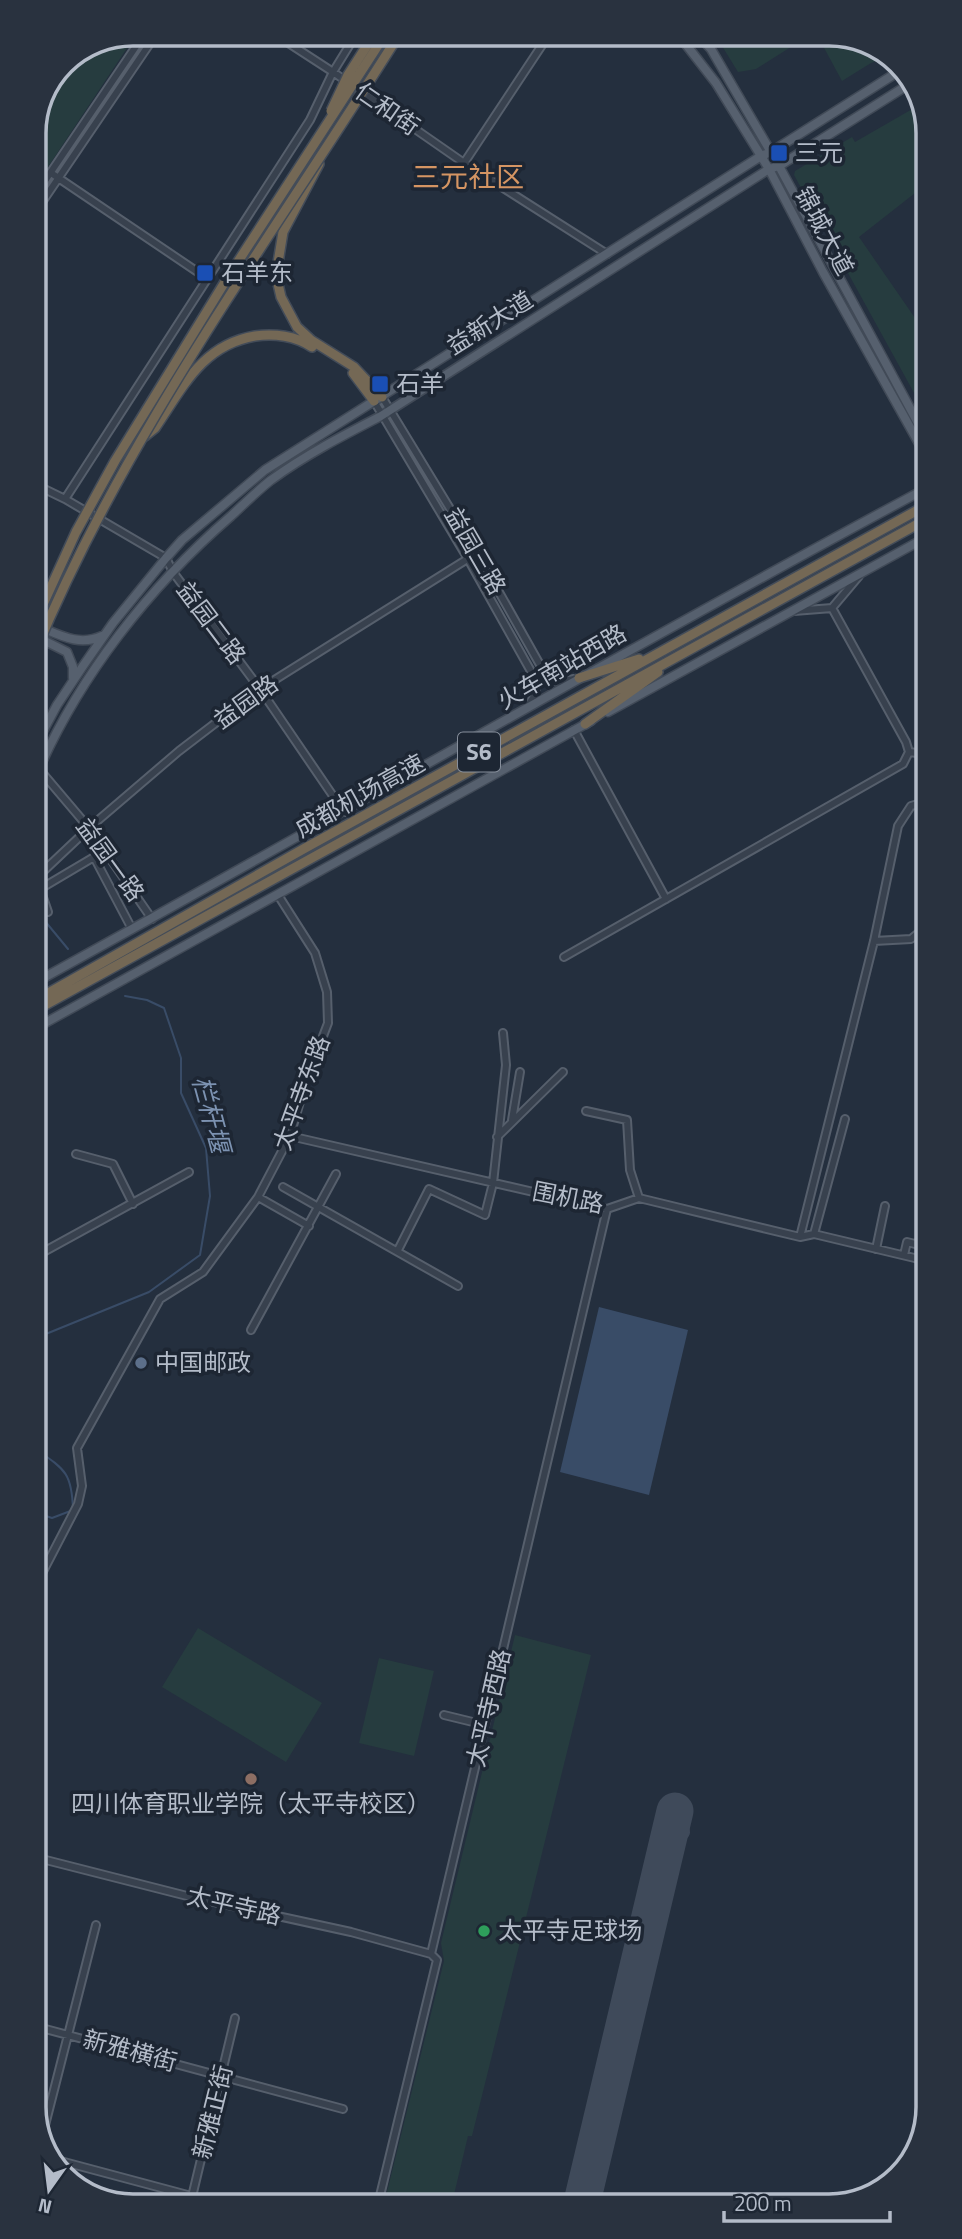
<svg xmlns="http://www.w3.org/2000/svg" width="962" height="2239" viewBox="0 0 962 2239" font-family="'Titillium Web','Noto Sans SC',sans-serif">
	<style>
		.green { fill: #263c3f }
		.water { fill: #394c67 }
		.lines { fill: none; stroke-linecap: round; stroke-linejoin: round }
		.stream { stroke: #394c67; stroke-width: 2 }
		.taxiway { stroke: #3f4a5a; stroke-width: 16 }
		.runway { stroke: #3f4a5a; stroke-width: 37 }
		.minor-casing { stroke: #565f6c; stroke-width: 10 }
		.major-casing { stroke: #414a57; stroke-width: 11 }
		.highway-casing { stroke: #434c59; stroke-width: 12 }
		.minor { stroke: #38414e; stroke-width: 6 }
		.major { stroke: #56606e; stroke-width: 8 }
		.highway { stroke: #746855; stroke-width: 9 }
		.highway-bridge-casing { stroke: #434c59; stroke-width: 12; stroke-linecap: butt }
		.highway-bridge { stroke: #746855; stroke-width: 9 }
		.transit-dot { fill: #1a4fb4; stroke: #1d2633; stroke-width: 2.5 }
		.service-dot { fill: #5c6f8a; stroke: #1d2633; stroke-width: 2.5 }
		.education-dot { fill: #8d6e63; stroke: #1d2633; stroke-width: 2.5 }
		.leisure-dot { fill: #2e9e5b; stroke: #1d2633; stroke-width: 2.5 }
		.labels { text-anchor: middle; stroke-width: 7; stroke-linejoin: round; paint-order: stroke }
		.shield { fill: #1d2633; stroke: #878f9c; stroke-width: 2 }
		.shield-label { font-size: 23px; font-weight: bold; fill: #b4bcc9 }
		.street-label { font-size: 24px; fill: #b4bcc9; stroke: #1d2633 }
		.poi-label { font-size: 24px; fill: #b4bcc9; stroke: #1d2633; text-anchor: start }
		.water-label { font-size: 26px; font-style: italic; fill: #7c92b1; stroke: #1d2633 }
		.quarter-label { font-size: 28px; fill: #d59563; stroke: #1d2633 }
		.rim { fill: none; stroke: #b4bcc9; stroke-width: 3.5 }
	</style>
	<rect width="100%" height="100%" fill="#242f3e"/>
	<!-- green -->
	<path class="green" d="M 133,33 L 137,33 L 34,188 L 33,127 L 63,62 Z
		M 710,33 L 813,33 L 756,69 L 738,72 L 722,46 Z
		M 816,33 L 836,33 L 891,55 L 871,63 L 842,81 Z
		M 921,104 L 924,108 L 924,186 L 859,237 L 924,331 L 924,411 L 794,175 L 795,171 L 852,137 L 855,142 Z
		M 198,1628 L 322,1703 L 286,1762 L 162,1687 Z
		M 515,1635 L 591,1655 L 472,2136 L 468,2136 L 452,2203 L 384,2204 L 444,1961 L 441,1943 Z
		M 379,1658 L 434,1671 L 414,1756 L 359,1743 Z"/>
	<!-- water -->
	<path class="water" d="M 599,1307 L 688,1330 L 649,1495 L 560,1472 Z"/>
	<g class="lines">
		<!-- stream -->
		<path class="stream" d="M 35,909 L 68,949
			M 36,1338 L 149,1292 L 200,1255 L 210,1196 L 206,1148 L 181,1093 L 181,1058 L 164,1008 L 147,1000 L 125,996
			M 37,1450 C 66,1470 72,1474 73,1510 L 52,1518 L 37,1513"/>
		<!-- taxiway -->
		<path class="taxiway" d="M 672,1816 L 679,1820 L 682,1832 L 667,1845 C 662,1832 655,1822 672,1816 Z"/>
		<!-- runway -->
		<path class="runway" d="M 582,2202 L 675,1811"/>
		<defs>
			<path id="minor" d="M 273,33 L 333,72 L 464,163 L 607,254
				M 464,163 L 550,33
				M 54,175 L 208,279
				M 34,197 L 145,33
				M 34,214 L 157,33
				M 382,397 L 477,553 L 548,679 L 560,682 L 574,679
				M 374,401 L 468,559 L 537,682 L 535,695 L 527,707
				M 34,484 L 65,499 L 166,558 L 173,572 L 260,689 L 344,812
				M 65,499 L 310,120 L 333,72 L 357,33
				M 794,611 L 832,608 L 859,576
				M 574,730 L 666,899
				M 909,752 L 925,754
				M 39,769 L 89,828 L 152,919
				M 35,879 L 89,828 L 179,751 L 260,689 L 477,553
				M 278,895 L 315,953 L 327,992 L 328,1023 L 306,1081 L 290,1136 L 258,1197 L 309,1226
				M 48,912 L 40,889 L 94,857 L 132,929
				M 874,941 L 911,939 L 922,930 L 926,930
				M 564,957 L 903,764 L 909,752 L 906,742 L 832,608
				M 586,1111 L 627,1120 L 630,1170 L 639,1198
				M 512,1120 L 520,1072
				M 290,1136 L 607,1209 L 639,1198 L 800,1237 L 814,1234 L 927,1261
				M 497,1137 L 563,1072
				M 76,1154 L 113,1164 L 133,1204
				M 283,1187 L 458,1286
				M 814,1234 L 845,1119
				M 800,1237 L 874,941 L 898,826 L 911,806 L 925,802
				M 876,1249 L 885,1206
				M 398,1250 L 429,1189 L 485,1215 L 493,1183 L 506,1065 L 503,1033
				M 904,1255 L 907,1242 L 915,1244 L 925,1238 L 926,1232
				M 36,1256 L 189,1172
				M 251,1330 L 336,1174
				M 37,1583 L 78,1504 L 82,1486 L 77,1448 L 160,1299 L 203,1272 L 258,1197
				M 444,1715 L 485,1725
				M 38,1858 L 191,1897 L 351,1932 L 431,1954
				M 38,2027 L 343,2109
				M 41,2141 L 96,1925
				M 53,2159 L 225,2205
				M 378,2204 L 437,1960 L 431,1954 L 607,1209
				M 190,2205 L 235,2018"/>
			<path id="major" d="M 677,33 L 716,83 L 769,169 L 823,272 L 925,454
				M 696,33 L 711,49 L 779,166 L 924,434
				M 35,625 C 58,634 78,647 102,636
				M 35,636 L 67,652 L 73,667 L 73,678
				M 608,712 L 925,538
				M 35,746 L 57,705 L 83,666 L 113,623 L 166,558 L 182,540 L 265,470 L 761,156 L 771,152 L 901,70
				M 35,778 C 78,677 149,587 231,516 C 244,504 257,491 271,480 C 305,455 344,435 381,416 L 769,169 L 779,166 L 911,83
				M 36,982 C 333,819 626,649 925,489
				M 36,1028 L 591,721"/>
			<path id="highway" d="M 319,164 L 283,232 L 276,275 L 281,297 L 297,327 L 311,340 L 354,367 L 382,397
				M 353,373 L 374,401
				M 145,436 L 155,428 C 183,387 202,345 255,336 C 274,333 296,336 312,347
				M 579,678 L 639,659
				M 585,724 L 658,672
				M 36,1000 L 307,847 L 925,506
				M 36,1010 L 925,520"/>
		</defs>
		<!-- minor casing -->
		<use href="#minor" class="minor-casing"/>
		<!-- major casing -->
		<use href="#major" class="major-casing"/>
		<!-- highway casing -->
		<use href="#highway" class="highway-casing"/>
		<!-- minor -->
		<use href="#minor" class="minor"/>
		<!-- major -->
		<use href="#major" class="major"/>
		<!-- highway -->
		<use href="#highway" class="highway"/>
		<defs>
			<path id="highway-bridge" d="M 331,111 L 348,75 L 375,33
				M 35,622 L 76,532 L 115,461 L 228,277 L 386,33
				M 35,652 C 127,430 273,236 400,33"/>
		</defs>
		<!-- highway-bridge casing -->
		<use href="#highway-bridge" class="highway-bridge-casing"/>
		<!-- highway-bridge -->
		<use href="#highway-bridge" class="highway-bridge"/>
	</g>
	<!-- markers -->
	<g class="transit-dot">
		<rect x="770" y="144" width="18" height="18" rx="3.5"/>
		<rect x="196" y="264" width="18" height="18" rx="3.5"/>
		<rect x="371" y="375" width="18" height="18" rx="3.5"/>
	</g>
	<circle class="service-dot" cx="141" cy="1363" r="7"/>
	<circle class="education-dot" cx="251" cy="1779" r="7"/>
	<circle class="leisure-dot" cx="484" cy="1931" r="7"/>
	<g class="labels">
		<!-- shield labels -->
		<rect class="shield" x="458" y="732.5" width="42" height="39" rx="5"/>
		<g class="shield-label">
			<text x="479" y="760">S6</text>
		</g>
		<!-- street labels -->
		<g class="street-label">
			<text transform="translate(387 109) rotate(35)" y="8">仁和街</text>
			<text transform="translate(824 231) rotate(62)" y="8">锦城大道</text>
			<text transform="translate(490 323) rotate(-32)" y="8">益新大道</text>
			<text transform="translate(475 551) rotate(60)" y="8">益园三路</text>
			<text transform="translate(211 623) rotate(53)" y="8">益园二路</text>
			<text transform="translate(562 667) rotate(-30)" y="8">火车南站西路</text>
			<text transform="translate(246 702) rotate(-36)" y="8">益园路</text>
			<text transform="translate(360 796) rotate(-29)" y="8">成都机场高速</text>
			<text transform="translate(110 860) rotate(54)" y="8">益园一路</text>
			<text transform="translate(302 1093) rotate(-70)" y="8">太平寺东路</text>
			<text transform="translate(568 1198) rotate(11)" y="8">围机路</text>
			<text transform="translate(489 1708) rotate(-77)" y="8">太平寺西路</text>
			<text transform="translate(234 1906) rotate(13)" y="8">太平寺路</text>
			<text transform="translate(130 2051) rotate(15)" y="8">新雅横街</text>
			<text transform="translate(213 2112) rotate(-76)" y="8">新雅正街</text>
		</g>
		<!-- poi labels -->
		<g class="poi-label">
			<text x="795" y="161">三元</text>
			<text x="221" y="281">石羊东</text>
			<text x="396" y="392">石羊</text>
			<text x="155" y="1371">中国邮政</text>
			<text x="251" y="1812" text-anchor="middle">四川体育职业学院（太平寺校区）</text>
			<text x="498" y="1939">太平寺足球场</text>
		</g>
		<!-- water labels -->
		<g class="water-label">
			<text transform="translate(211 1114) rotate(75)" y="9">栏杆堰</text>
		</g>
		<!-- quarter labels -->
		<g class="quarter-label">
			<text x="468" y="187">三元社区</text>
		</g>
	</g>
	<!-- crop -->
	<path d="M0 0H962V2239H0ZM133 46H829A87 87 0 0 1 916 133V2107A87 87 0 0 1 829 2194H133A87 87 0 0 1 46 2107V133A87 87 0 0 1 133 46Z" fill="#29323f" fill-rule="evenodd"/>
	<path class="rim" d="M133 46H829A87 87 0 0 1 916 133V2107A87 87 0 0 1 829 2194H133A87 87 0 0 1 46 2107V133A87 87 0 0 1 133 46Z"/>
	<!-- north arrow -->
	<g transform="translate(49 2190) rotate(194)" stroke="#1d2633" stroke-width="5" paint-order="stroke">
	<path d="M0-5L12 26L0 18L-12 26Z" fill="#b4bcc9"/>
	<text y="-10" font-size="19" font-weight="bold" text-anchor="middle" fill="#b4bcc9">N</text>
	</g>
	<!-- scale -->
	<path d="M724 2211v10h166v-10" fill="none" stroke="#b4bcc9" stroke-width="3.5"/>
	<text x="734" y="2211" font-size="21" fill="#b4bcc9" stroke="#1d2633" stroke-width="5" paint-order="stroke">200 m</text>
</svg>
